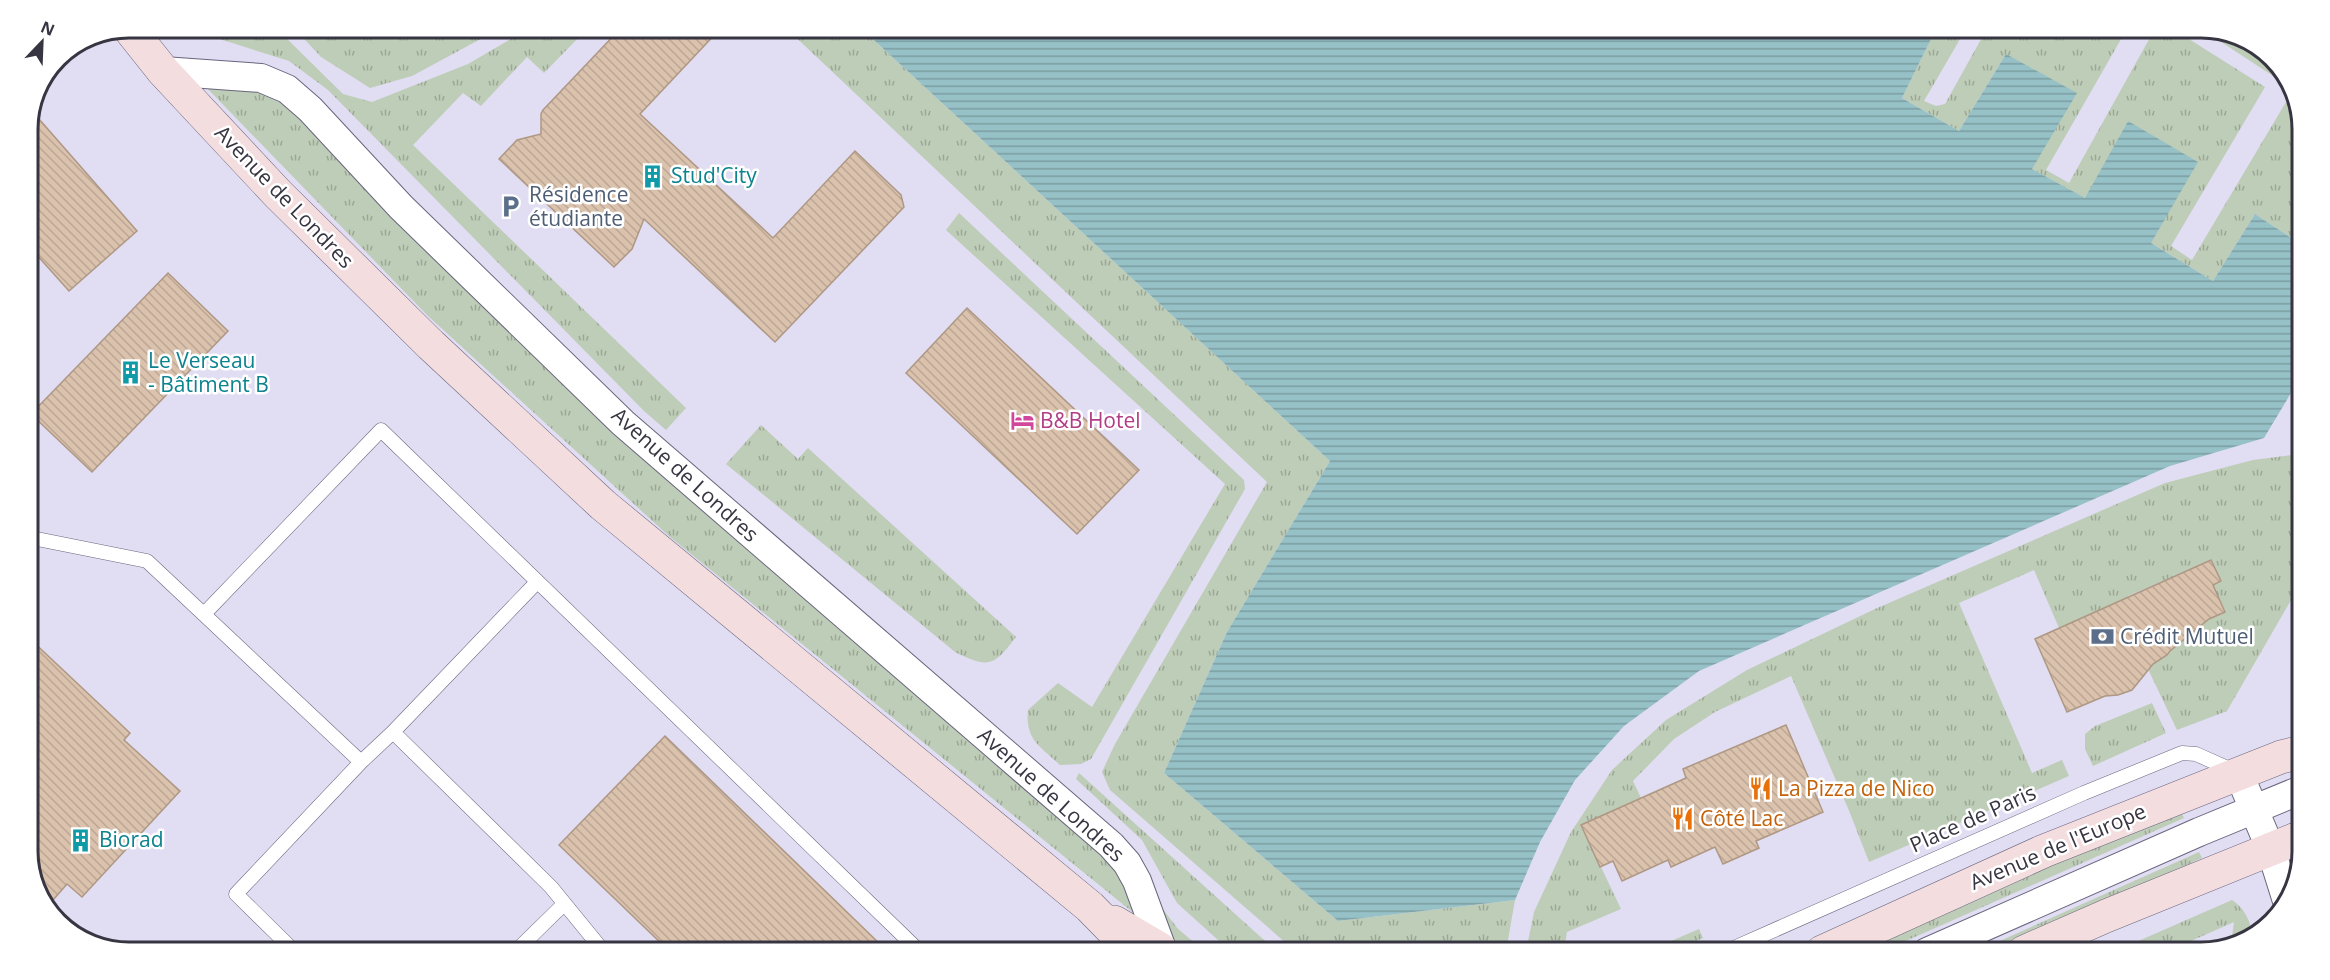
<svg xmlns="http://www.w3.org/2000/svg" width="2330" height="980" viewBox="0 0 2330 980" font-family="'Open Sans',sans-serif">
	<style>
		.built { fill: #e1ddf3 }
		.grass { fill: url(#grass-tufts) }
		.water { fill: url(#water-rules) }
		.building { fill: url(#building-back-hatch); stroke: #ae9884; stroke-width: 1.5 }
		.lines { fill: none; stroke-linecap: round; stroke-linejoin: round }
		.lane-casing { stroke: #69657e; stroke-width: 15 }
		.street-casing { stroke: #69657e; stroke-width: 30 }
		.secondary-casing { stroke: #69657e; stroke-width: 34 }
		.lane { stroke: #fff; stroke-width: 14 }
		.street { stroke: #fff; stroke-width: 28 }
		.secondary { stroke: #f3ddde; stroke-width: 33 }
		.labels { text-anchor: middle; stroke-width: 5; stroke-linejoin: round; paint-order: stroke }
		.culture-label { font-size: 21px; fill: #0d838f; stroke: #fff; text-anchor: start }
		.service-label { font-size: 21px; fill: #4e5e75; stroke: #fff; text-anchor: start }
		.street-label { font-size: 21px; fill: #373541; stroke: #fff }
		.hotel-label { font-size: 21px; fill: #b23c85; stroke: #fff; text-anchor: start }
		.food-label { font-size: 21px; fill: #c56008; stroke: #fff; text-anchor: start }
		.rim { fill: none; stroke: #373541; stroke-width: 3 }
	</style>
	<defs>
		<pattern id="grass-tufts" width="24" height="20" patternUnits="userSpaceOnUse" patternTransform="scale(1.5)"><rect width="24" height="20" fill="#becdb7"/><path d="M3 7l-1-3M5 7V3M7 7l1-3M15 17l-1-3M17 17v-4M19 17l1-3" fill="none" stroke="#9ba796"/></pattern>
		<pattern id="water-rules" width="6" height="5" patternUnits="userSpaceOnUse" patternTransform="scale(1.5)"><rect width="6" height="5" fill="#96c1c6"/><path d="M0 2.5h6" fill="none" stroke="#7b9ea2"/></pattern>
		<pattern id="building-back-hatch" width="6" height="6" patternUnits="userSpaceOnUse" patternTransform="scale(1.5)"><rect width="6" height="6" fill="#dac2ad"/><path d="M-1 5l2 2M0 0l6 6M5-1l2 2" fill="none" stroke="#bca796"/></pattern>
	</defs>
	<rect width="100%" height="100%" fill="#f0edff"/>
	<!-- built -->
	<path class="built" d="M 128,27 L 2240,35 L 2282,67 L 2303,122 L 2295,890 L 2258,936 L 2202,953 L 90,945 L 48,913 L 27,859 L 27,122 L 57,56 L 90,35 Z"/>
	<!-- grass -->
	<path class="grass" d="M 200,27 L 276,28 L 343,94 L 372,102 L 468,64 L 530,28 L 587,29 L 544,73 L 527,57 L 481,106 L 463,93 L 413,145 L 686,408 L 666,430 L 644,411 L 328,90 L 289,61 L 207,35 Z
		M 294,28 L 367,28 L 369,30 L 374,28 L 501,28 L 412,76 L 370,88 L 321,57 Z
		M 787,29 L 863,30 L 1330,461 L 1227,632 L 1164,773 L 1338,921 L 1515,900 L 1506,951 L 1294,950 L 1110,790 L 1102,772 L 1115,744 L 1267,482 Z
		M 1934,33 L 1963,34 L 1924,101 L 1936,106 L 1945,104 L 1984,34 L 2124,34 L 2046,170 L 2069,183 L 2152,34 L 2181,34 L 2265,87 L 2171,246 L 2192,260 L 2286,102 L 2298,110 L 2303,122 L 2302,245 L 2255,214 L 2213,281 L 2151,243 L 2128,121 L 2086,199 L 2032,169 L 2006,54 L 1959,131 L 1902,98 Z
		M 2209,34 L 2240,35 L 2282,67 L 2290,87 Z
		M 204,85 L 250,88 L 287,102 L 1128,878 L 1141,919 L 670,537 L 428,316 Z
		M 959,213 L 1244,480 L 1245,489 L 1091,759 L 1081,764 L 1060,765 C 1040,746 1025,740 1028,710 L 1058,683 L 1092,707 L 1225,484 L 946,230 Z
		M 761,425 L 798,459 L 808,448 L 1016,637 C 994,666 989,669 955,652 L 726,464 Z
		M 2300,454 L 2298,588 L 2227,711 L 2177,730 L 2148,669 L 2162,657 L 2165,635 L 2225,612 L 2213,585 L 2221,581 L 2211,560 L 2128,596 L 2136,613 L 2100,610 L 2059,628 L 2034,570 L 1959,603 L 2032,773 L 2062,760 L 2069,776 L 1869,862 L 1850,813 L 1791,676 L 1715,712 L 1674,739 L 1633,781 L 1641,798 L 1581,825 L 1621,909 L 1567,932 L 1564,951 L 1526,951 L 1534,912 L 1571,832 L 1612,770 L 1666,720 L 1747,670 L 1875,609 L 2165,483 L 2253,460 Z
		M 2152,703 L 2166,733 L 2093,766 L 2085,749 L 2085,734 L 2095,726 Z
		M 1079,773 L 1275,950 L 1229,950 L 1177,903 L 1142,840 L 1076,779 Z
		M 2179,808 L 2184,818 L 1881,952 L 1852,952 Z
		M 2199,852 L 2202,858 L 1995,952 L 1975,952 Z
		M 1152,895 L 1178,929 L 1202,949 L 1178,949 L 1165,926 Z
		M 2232,900 C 2243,907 2254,924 2251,938 L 2231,944 L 2234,922 L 2164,953 L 2111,953 Z
		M 1699,929 L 1703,938 L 1673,951 L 1648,951 Z"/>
	<!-- water -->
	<path class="water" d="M 863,30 L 1934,33 L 1902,98 L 1959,131 L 2006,54 L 2077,93 L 2032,169 L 2085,198 L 2128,121 L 2198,162 L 2151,243 L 2213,281 L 2255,214 L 2302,245 L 2300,378 L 2264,438 L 2170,466 L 1699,671 L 1624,726 L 1575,780 L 1540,842 L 1515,900 L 1338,921 L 1164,773 L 1227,632 L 1330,461 Z"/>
	<!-- building -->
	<path class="building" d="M 620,29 L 720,29 L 640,114 L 773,238 L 855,151 L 901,195 L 904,207 L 775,342 L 644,219 L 632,249 L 614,267 L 499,159 L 517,140 L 541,134 L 541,114 L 543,110 Z
		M 32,111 L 137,231 L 69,291 L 27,244 L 27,122 Z
		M 168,273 L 228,331 L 92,472 L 31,414 Z
		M 967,308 L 1139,470 L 1077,534 L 906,373 Z
		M 2211,560 L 2221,581 L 2213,585 L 2225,612 L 2209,619 L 2170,651 L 2167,655 L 2153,664 L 2132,690 L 2118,695 L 2105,696 L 2067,712 L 2035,639 Z
		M 27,636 L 130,733 L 124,740 L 180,791 L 82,897 L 67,884 L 46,908 L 27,859 Z
		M 1786,725 L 1823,812 L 1756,841 L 1759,848 L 1723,864 L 1715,847 L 1671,867 L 1668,860 L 1622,881 L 1613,861 L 1600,867 L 1581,825 L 1686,778 L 1683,769 Z
		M 665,736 L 884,948 L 665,947 L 559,845 Z"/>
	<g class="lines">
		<defs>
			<path id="lane" d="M 27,537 L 147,561 L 361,762 L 236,894 L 289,946
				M 204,614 L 381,430 L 916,948
				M 393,732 L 537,582
				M 361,762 L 393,732 L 551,887 L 600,947
				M 520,947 L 564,904
				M 1727,951 L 2084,793 L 2182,753 L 2196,754 L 2234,771"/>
			<path id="street" d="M 163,71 L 261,78 L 287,89 L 310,109 L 401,207 L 623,423 L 1111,845 L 1127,863 L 1137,881 L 1162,949
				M 2239,774 L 2271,850 L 2287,901
				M 1927,952 L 2199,832 L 2296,792"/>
			<path id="secondary" d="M 128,27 L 163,71 L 278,194 L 431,345 L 603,505 L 1090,907 L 1131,949
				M 1114,922 L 1160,949
				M 1822,952 L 2044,851 L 2281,757 L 2297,753
				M 2024,952 L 2106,916 L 2296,839"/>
		</defs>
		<!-- lane casing -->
		<use href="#lane" class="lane-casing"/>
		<!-- street casing -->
		<use href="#street" class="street-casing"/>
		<!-- secondary casing -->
		<use href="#secondary" class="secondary-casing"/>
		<!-- lane -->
		<use href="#lane" class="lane"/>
		<!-- street -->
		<use href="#street" class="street"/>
		<!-- secondary -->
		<use href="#secondary" class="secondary"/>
	</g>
	<!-- icons -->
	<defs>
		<symbol id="building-bare" viewBox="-9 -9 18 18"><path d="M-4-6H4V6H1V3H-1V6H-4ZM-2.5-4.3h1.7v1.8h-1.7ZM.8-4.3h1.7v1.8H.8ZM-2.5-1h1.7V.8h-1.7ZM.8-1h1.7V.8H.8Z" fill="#0f9aa8" stroke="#fff" stroke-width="2.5" paint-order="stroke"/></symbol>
		<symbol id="parking-bare" viewBox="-9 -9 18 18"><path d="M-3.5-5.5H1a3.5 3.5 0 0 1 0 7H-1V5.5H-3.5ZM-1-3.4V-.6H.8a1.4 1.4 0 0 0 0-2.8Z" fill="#5c6f8a" stroke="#fff" stroke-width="2.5" paint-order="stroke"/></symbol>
		<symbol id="hotel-bare" viewBox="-9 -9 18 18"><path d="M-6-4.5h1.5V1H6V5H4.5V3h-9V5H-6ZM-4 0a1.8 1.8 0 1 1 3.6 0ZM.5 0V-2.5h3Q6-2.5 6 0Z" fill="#d1479c" stroke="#fff" stroke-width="2.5" paint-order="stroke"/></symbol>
		<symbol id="bank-bare" viewBox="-9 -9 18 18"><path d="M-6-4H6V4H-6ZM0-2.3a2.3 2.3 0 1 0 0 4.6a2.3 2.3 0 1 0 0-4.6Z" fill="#5c6f8a" stroke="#fff" stroke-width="2.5" paint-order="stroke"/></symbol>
		<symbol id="restaurant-bare" viewBox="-9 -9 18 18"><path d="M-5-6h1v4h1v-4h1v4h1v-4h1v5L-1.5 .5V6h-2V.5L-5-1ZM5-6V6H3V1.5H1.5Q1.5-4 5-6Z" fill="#e8710a" stroke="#fff" stroke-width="2.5" paint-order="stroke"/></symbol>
	</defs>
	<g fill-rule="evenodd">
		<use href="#building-bare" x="636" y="160" width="33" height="33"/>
		<use href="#parking-bare" x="494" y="190" width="33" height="33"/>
		<use href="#building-bare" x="114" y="356" width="33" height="33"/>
		<use href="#hotel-bare" x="1006" y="404" width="33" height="33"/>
		<use href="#bank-bare" x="2086" y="620" width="33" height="33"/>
		<use href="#restaurant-bare" x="1744" y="772" width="33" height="33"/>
		<use href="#restaurant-bare" x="1666" y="802" width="33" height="33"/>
		<use href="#building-bare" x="64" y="824" width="33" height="33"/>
	</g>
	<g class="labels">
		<!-- culture labels -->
		<g class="culture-label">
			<text x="671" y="183">Stud'City</text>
			<text x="148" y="368">Le Verseau<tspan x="148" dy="24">- Bâtiment B</tspan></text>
			<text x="99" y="847">Biorad</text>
		</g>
		<!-- service labels -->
		<g class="service-label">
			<text x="529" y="202">Résidence<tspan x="529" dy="24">étudiante</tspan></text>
			<text x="2120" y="644">Crédit Mutuel</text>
		</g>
		<!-- street labels -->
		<g class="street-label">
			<text transform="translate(284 197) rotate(46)" y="7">Avenue de Londres</text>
			<text transform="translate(685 475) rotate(42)" y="7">Avenue de Londres</text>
			<text transform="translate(1051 795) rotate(42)" y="7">Avenue de Londres</text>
			<text transform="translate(1973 819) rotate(-24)" y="7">Place de Paris</text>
			<text transform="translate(2058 847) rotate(-23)" y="7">Avenue de l'Europe</text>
		</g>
		<!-- hotel labels -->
		<g class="hotel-label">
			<text x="1040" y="428">B&amp;B Hotel</text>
		</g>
		<!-- food labels -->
		<g class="food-label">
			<text x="1778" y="796">La Pizza de Nico</text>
			<text x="1700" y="826">Côté Lac</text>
		</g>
	</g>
	<!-- crop -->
	<path d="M0 0H2330V980H0ZM129 38H2201A91 91 0 0 1 2292 129V851A91 91 0 0 1 2201 942H129A91 91 0 0 1 38 851V129A91 91 0 0 1 129 38Z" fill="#fff" fill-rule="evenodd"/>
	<path class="rim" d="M129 38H2201A91 91 0 0 1 2292 129V851A91 91 0 0 1 2201 942H129A91 91 0 0 1 38 851V129A91 91 0 0 1 129 38Z"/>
	<!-- north arrow -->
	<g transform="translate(42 42) rotate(23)" stroke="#ffffff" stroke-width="4.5" paint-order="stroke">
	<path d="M0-4.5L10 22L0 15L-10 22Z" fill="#373541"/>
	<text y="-9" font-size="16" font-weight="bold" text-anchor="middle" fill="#373541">N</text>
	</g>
</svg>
